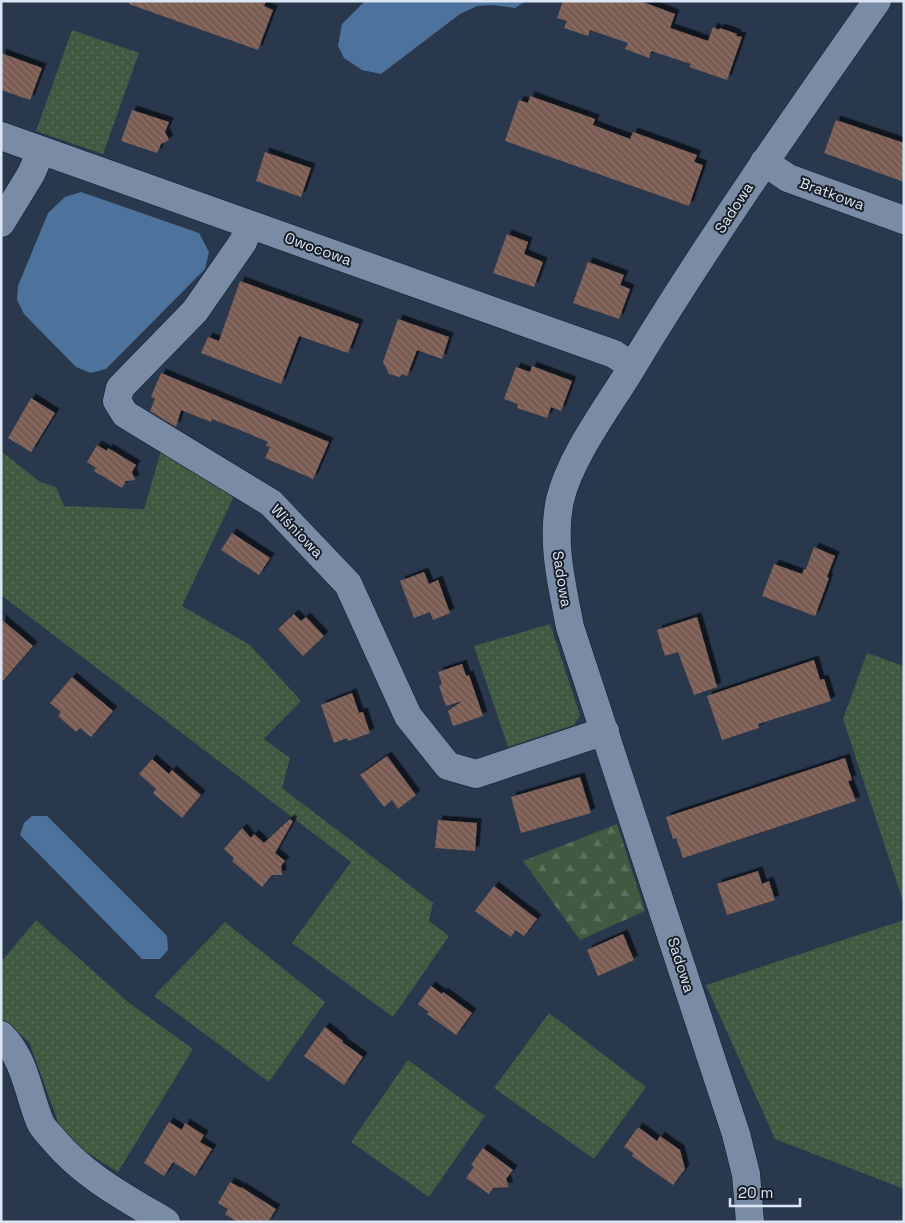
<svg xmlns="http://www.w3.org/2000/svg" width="905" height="1223" viewBox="0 0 905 1223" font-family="'Space Grotesk',sans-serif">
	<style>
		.grass { fill: url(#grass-dots) }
		.forest { fill: url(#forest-firs) }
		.water { fill: #4d729c }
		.building { fill: url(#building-back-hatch); filter: url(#shadow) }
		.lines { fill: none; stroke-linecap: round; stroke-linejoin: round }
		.minor-casing { stroke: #111e32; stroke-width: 29 }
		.minor { stroke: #7a8ba5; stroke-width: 28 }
		.labels { text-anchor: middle; stroke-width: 4; stroke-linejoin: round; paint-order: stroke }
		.street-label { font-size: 15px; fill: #dbe5f3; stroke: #181f29 }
	</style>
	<defs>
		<pattern id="grass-dots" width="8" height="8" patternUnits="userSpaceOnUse" patternTransform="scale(1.25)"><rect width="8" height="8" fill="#3f5a41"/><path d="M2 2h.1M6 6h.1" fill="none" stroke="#5a725d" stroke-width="1.8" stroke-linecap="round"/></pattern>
		<pattern id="forest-firs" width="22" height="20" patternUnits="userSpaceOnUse" patternTransform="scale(1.25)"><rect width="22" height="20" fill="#3f5a41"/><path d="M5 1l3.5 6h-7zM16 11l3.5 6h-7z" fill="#5a725d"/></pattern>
		<pattern id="building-back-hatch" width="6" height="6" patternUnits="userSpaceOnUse" patternTransform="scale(1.25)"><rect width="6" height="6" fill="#7a5c52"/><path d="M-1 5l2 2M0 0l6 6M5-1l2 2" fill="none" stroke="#8c736b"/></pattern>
		<filter id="shadow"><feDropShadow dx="4.5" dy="-4.5" stdDeviation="0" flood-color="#0009"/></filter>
	</defs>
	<rect width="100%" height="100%" fill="#29384d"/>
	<!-- grass -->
	<path class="grass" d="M 72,30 L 139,53 L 103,154 L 36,131 Z
		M 1,451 L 40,482 L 56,487 L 64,506 L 144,509 L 161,451 L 234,496 L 182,606 L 250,645 L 301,701 L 264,739 L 290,758 L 282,788 L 433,903 L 429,921 L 449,936 L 393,1017 L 292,943 L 351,862 L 1,595 Z
		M 550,624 L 580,715 L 574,725 L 508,747 L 474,646 Z
		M 867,653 L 904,666 L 904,904 L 843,719 Z
		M 36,920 L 128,1002 L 193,1049 L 118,1172 L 64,1138 L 29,1042 L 1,1018 L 1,962 Z
		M 904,920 L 904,1189 L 775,1139 L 706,985 Z
		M 225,922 L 325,1002 L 269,1082 L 154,996 Z
		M 549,1013 L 646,1087 L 594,1159 L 494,1088 Z
		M 408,1060 L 485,1116 L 429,1197 L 351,1142 Z"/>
	<!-- forest -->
	<path class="forest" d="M 617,824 L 645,911 L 580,940 L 523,861 Z"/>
	<!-- water -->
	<path class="water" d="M 365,1 L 526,1 L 515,8 L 493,5 L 477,6 L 460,14 L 381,74 L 362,70 L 344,58 L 338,46 L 342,24 Z
		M 81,192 L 199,233 L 209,252 L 205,269 L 106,369 L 91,373 L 76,367 L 24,314 L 17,300 L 18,286 L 48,213 L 65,197 Z
		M 32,816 L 47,816 L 167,936 L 168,950 L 160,959 L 142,959 L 20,835 L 24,823 Z"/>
	<!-- building -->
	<path class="building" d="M 129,1 L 266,1 L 264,6 L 273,10 L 258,50 L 129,4 Z
		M 563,1 L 640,1 L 675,14 L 670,28 L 708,41 L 713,27 L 719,30 L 720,28 L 737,34 L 736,36 L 742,37 L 727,80 L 689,67 L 691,64 L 651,51 L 649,58 L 625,49 L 628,43 L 590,30 L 588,36 L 564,28 L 567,21 L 557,18 Z
		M 1,53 L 42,68 L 30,100 L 1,90 Z
		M 530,96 L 595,119 L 593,125 L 630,139 L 633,132 L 697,155 L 694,162 L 703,165 L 689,206 L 505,141 L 519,100 L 528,103 Z
		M 132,110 L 169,122 L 165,132 L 169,140 L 161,144 L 157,153 L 121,141 Z
		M 836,120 L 904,143 L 904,182 L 824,153 Z
		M 265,152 L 311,168 L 301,197 L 256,181 Z
		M 507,234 L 528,242 L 524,254 L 543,262 L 534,287 L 493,273 Z
		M 588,262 L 624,275 L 620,285 L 630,289 L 619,319 L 573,303 Z
		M 240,281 L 359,324 L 348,353 L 299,336 L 281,384 L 201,353 L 208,337 L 219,341 Z
		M 398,319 L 449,337 L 442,359 L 417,350 L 407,376 L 403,374 L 399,377 L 389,374 L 383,362 Z
		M 532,366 L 572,381 L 561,411 L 551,407 L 547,418 L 517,408 L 518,404 L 504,399 L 516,367 L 530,372 Z
		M 161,373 L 329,442 L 313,479 L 265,458 L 270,447 L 266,446 L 268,442 L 240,430 L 212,419 L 211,422 L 181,410 L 176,427 L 150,411 L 155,399 L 151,397 Z
		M 31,398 L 55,413 L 31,452 L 8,438 Z
		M 97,445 L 107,451 L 108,448 L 136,465 L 132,472 L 135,480 L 126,481 L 122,488 L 94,471 L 96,468 L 87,462 Z
		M 232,533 L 270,558 L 259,575 L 221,550 Z
		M 814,547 L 835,556 L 827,577 L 829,578 L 815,616 L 762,596 L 774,564 L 802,574 L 804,569 L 806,569 Z
		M 424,572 L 429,584 L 438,580 L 450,613 L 433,620 L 430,612 L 414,618 L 400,581 Z
		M 294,614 L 301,621 L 306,617 L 324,636 L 303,656 L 278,629 Z
		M 697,617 L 717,687 L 694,695 L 678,652 L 665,656 L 657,630 Z
		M 1,619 L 33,646 L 1,683 Z
		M 814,660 L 820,680 L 824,679 L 831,701 L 758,724 L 759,728 L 722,740 L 707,696 Z
		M 462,664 L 466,676 L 469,675 L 483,716 L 453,726 L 448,711 L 462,701 L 446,706 L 439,686 L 442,684 L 438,672 Z
		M 72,677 L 113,711 L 91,737 L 80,728 L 76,732 L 58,716 L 61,712 L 50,703 Z
		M 352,693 L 359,713 L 363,712 L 370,733 L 348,741 L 347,738 L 334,743 L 321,705 Z
		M 387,756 L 416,795 L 398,809 L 392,800 L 384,807 L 360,775 Z
		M 845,758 L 852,780 L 848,781 L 856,801 L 683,858 L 676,838 L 673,839 L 666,817 Z
		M 152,759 L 169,774 L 172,770 L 201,795 L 182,818 L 153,793 L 156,789 L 139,774 Z
		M 580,777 L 591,813 L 521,833 L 511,797 Z
		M 290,819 L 293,821 L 275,853 L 285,861 L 281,866 L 282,875 L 272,875 L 262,887 L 232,861 L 234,858 L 224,849 L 242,828 L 251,838 L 254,834 L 264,843 Z
		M 438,820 L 477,823 L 475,851 L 435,848 Z
		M 758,871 L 762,884 L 769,881 L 775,900 L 727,915 L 717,884 Z
		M 494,886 L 537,919 L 524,936 L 516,930 L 511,937 L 475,911 Z
		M 623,934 L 634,960 L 598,976 L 587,950 Z
		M 431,986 L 442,994 L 443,992 L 472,1013 L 456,1035 L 427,1014 L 429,1012 L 418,1004 Z
		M 325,1027 L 343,1041 L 342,1042 L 363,1057 L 344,1085 L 304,1056 Z
		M 169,1122 L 182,1130 L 185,1123 L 204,1135 L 200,1142 L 212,1149 L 195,1176 L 173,1162 L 164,1176 L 144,1163 Z
		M 638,1127 L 657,1141 L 660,1136 L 680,1150 L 685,1169 L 673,1185 L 632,1156 L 633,1153 L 624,1147 Z
		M 483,1148 L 513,1170 L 506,1179 L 509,1187 L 493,1188 L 489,1194 L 466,1178 L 474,1167 L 471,1165 Z
		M 230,1182 L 241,1188 L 241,1187 L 276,1209 L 268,1222 L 237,1222 L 225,1214 L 228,1209 L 218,1203 Z"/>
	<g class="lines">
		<defs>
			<path id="minor" d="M 1,136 L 614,354 L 632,366
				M 764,162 L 788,178 L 904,220
				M 1,223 L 31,174 L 41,151
				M 250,225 L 243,242 L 195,311 L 120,388 L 117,401 L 125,414 L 271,503 L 348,584 L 408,716 L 448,766 L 476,774 L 605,731
				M 1,1035 C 25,1058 28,1093 40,1122 C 43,1129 50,1135 54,1140 C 84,1176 126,1198 166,1222
				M 750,1222 L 746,1174 L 736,1134 L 570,627 C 562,585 551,542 560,500 C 570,458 605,411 628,374 C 705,246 791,123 877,1"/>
		</defs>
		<!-- minor casing -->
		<use href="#minor" class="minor-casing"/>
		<!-- minor -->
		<use href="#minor" class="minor"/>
	</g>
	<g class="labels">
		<!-- street labels -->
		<g class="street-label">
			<text transform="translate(832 194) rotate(20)" y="5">Bratkowa</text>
			<text transform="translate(734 208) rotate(-57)" y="5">Sadowa</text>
			<text transform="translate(318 249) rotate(20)" y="5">Owocowa</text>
			<text transform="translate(297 531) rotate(46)" y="5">Wiśniowa</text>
			<text transform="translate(562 579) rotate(81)" y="5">Sadowa</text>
			<text transform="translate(681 965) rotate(72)" y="5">Sadowa</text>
		</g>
	</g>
	<!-- border -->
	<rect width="905" height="1223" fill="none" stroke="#dbe5f3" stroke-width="5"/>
	<!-- scale -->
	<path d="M730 1198v8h70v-8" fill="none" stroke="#dbe5f3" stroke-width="2.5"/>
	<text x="738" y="1198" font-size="15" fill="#dbe5f3" stroke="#181f29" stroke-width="4" paint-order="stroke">20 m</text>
</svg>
